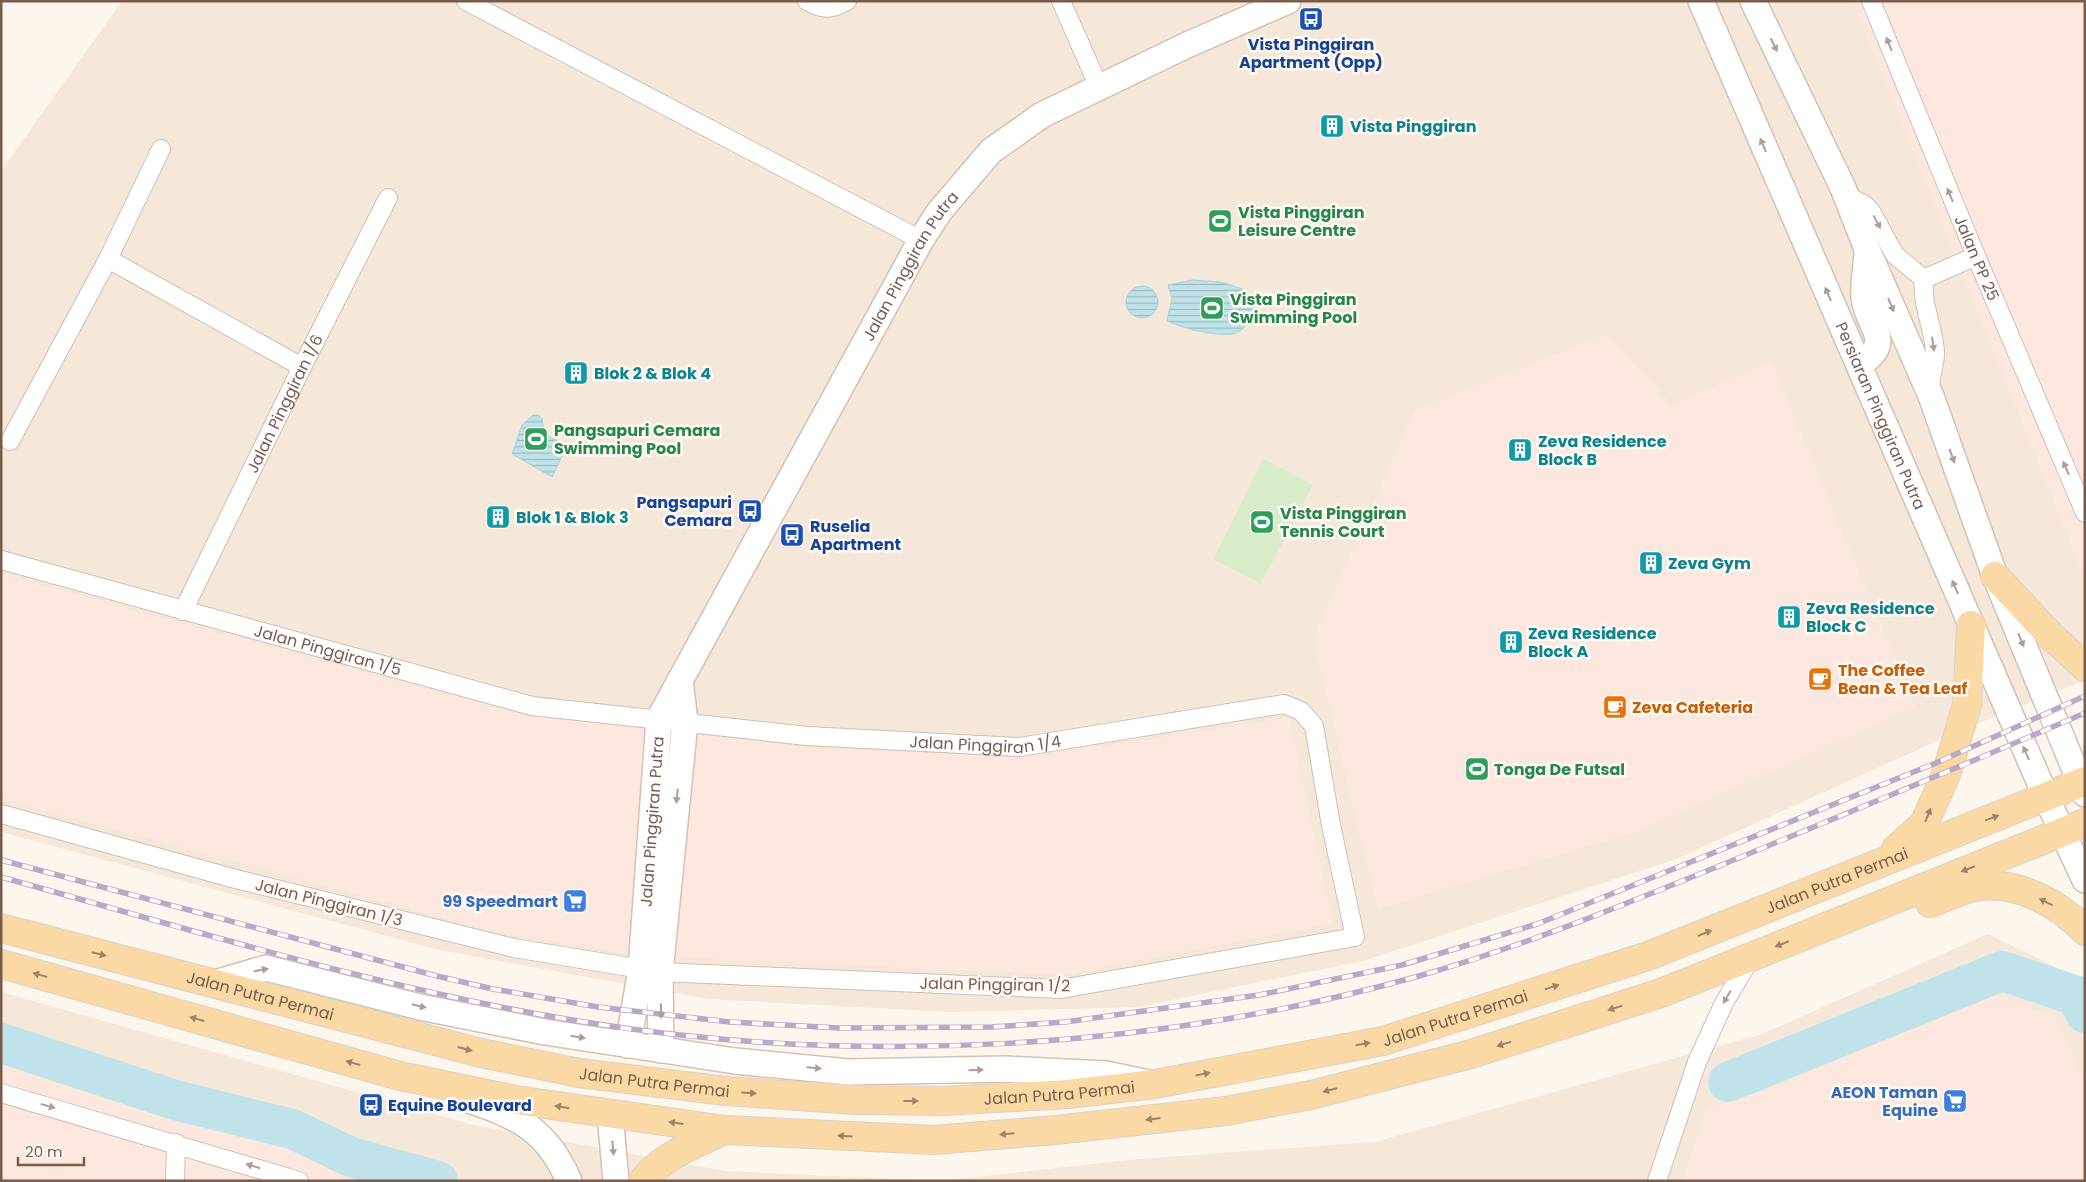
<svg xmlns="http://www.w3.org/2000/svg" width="2086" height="1182" viewBox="0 0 2086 1182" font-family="Poppins,sans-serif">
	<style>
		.residential { fill: #f5e8da }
		.commercial { fill: #fde8e0 }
		.green { fill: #d8ecc9 }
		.water { fill: url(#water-rules); stroke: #a5d3da }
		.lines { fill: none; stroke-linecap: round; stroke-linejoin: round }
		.river { stroke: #bfe3e8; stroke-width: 40 }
		.street-casing { stroke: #d1beb0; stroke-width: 20 }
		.secondary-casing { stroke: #d6c0b0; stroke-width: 28 }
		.primary-casing { stroke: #dad1cd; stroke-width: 30 }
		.street { stroke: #fff; stroke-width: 18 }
		.secondary { stroke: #fff; stroke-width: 25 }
		.primary { stroke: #fbd9a5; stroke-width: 28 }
		.rail-casing { stroke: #b9a8c9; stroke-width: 5.5 }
		.rail { stroke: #fffaf3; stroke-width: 4; stroke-dasharray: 11; stroke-linecap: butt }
		.oneway { fill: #af9d94 }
		.oneway2 { fill: #a18267 }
		.labels { text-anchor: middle; stroke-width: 5; stroke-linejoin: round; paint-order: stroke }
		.transit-label { font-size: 16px; font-weight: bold; fill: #164399; stroke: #fffaf3; text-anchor: start }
		.culture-label { font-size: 16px; font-weight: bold; fill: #0d838f; stroke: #fffaf3; text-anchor: start }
		.leisure-label { font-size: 16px; font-weight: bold; fill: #27864d; stroke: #fffaf3; text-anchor: start }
		.street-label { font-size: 16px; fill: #7a5c4d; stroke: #fffaf3 }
		.food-label { font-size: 16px; font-weight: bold; fill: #c56008; stroke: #fffaf3; text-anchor: start }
		.shop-label { font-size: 16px; font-weight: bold; fill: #366cbe; stroke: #fffaf3; text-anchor: end }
	</style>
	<defs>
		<pattern id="water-rules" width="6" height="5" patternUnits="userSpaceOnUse" patternTransform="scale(1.25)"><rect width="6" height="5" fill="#bfe3e8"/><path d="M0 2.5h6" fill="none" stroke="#a0bbbe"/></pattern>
	</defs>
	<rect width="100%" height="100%" fill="#fdf6ec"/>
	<!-- residential -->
	<path class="residential" d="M 122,1 L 2085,1 L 2085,680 L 1957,732 L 1674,860 L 1363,961 L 1138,1007 L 946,1012 L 708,999 L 439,950 L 1,832 L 1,171 Z
		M 1988,934 L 2082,980 L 2085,985 L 2085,1181 L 1,1181 L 1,992 L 474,1125 L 725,1171 L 941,1181 L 1138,1159 L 1374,1142 L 1762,1034 Z"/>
	<!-- commercial -->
	<path class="commercial" d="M 1853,1 L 2085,1 L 2085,579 Z
		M 1606,334 L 1672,405 L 1771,361 L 1915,707 L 1638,831 L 1378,909 L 1313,639 L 1415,410 Z
		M 1,574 L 521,715 L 822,749 L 1032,757 L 1289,718 L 1333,923 L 1064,975 L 631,955 L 502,933 L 1,799 Z
		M 1991,993 L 2055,1017 L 2085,1081 L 2085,1181 L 1683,1181 L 1706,1108 L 1771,1089 Z
		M 1,1059 L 294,1144 L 344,1181 L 1,1181 Z"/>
	<!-- green -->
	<path class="green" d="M 1264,459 L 1313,485 L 1261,584 L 1213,559 Z"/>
	<!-- water -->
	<path class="water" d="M 1192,280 L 1221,282 L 1243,289 C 1250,298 1258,309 1250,320 C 1246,326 1240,333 1232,334 C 1213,336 1185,329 1167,321 L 1172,299 L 1168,285 Z
		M1126 302a16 16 0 1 1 32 0a16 16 0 1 1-32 0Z
		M 533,415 L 538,415 L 542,418 L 543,427 L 541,432 L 567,446 L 552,477 L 512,454 L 522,425 Z"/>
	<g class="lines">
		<!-- river -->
		<path class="river" d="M 1,1043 L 175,1100 L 292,1129 L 351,1157 L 438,1181
			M 1728,1082 L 2002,971 L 2077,996 L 2085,1013"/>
		<defs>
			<g id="street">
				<path d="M 466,1 L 921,240"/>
				<path d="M 807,1 C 823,10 831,10 847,1"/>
				<path d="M 1061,1 L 1099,87"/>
				<path id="s1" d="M 1871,1 L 1976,256 L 2085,513"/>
				<path d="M 1845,190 L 1851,198 L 1865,205 L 1872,213 L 1895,255 L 1924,279"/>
				<path d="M 108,259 L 302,367"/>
				<path d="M 1924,279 C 1921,305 1934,327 1935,353 C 1935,366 1929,378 1930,392"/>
				<path d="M 1924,279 L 1976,256"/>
				<path d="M 10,441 L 108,259 L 161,149"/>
				<path id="s2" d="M 1,560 L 532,706 L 807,736 L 1020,747 L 1284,704 L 1301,711 L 1314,726 L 1331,825 L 1355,937 L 1061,989 L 660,972 L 514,948 L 232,878 L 1,814"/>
				<path id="s3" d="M 183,611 L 302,367 L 388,198"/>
				<path d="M 1,1093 L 299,1181"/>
				<path d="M 175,1181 L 176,1143"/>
				<path d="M 1657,1181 L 1697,1062 L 1724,1003 L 1752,956"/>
			</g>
			<g id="secondary">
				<path id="s4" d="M 1701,1 L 2046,797 L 2085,880"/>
				<path d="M 1753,1 L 1843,188 L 1867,249 L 1931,396 L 1995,576 L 2085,794"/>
				<path d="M 1859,365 C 1896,341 1868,329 1864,298 C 1863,284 1866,268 1867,254"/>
				<path d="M 215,983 L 266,968 L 420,1007 L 545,1032 L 735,1061 L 848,1072 L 1005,1069 L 1106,1074 L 1144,1082"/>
				<path id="s5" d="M 628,1045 L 641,969 L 659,719 L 921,240 L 939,212 L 991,151 L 1042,115 L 1187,45 L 1288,1"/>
				<path d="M 661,1050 L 660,972 L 685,722 L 680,680"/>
				<path d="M 469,1100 C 518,1117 547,1129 569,1181"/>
				<path d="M 610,1114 L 616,1181"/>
			</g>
			<g id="primary">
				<path d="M 1995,576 L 2051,636 L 2085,667"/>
				<path d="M 1896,849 L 1924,824 L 1947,772 L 1967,705 L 1971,625"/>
				<path d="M 1930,903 C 1945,898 1966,887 1981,886 C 2020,882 2059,904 2085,931"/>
				<path id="s6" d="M 1,928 L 481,1053 L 579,1073 L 726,1091 L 855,1100 L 944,1101 L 1067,1094 L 1155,1084 L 1383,1041 L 1648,956 L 2085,781"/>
				<path d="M 1,964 L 400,1076 L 516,1100 L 725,1130 L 934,1140 L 1056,1130 L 1226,1111 L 1311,1095 L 1471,1054 L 1661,993 L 2085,823"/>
				<path d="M 643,1181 C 662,1156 697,1143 725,1130"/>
			</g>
		</defs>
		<!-- street casing -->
		<use href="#street" class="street-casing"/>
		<!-- secondary casing -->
		<use href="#secondary" class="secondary-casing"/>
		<!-- primary casing -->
		<use href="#primary" class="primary-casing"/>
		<!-- street -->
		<use href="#street" class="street"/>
		<!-- secondary -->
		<use href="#secondary" class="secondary"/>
		<!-- primary -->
		<use href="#primary" class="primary"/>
		<defs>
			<path id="rail" d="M 1,860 L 437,976 L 493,989 L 598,1007 L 730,1022 L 839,1028 L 992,1027 L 1065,1022 L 1259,995 L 1402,965 L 1537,924 L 1936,763 L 2085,696
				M 1,877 C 196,931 391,992 591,1023 C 860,1066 1156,1050 1419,976 C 1524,946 1623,905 1724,864 C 1845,814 1965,765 2085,713"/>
		</defs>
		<!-- rail casing -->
		<use href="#rail" class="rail-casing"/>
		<!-- rail -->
		<use href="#rail" class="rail"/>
	</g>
	<!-- one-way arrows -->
	<defs><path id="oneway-solid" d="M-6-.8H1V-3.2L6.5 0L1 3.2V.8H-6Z" transform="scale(1.25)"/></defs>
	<g class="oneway">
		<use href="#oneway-solid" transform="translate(1889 44) rotate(-112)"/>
		<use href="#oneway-solid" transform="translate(1774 45) rotate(64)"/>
		<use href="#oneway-solid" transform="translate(1763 145) rotate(-113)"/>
		<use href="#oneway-solid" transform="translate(1950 195) rotate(-112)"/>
		<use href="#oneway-solid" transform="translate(1877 222) rotate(62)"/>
		<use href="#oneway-solid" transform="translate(1828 294) rotate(-113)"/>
		<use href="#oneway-solid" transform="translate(1891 305) rotate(67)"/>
		<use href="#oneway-solid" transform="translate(1933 344) rotate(82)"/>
		<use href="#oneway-solid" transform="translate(1952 456) rotate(70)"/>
		<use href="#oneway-solid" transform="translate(2066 468) rotate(-113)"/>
		<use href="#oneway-solid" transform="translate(1955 587) rotate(-113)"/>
		<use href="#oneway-solid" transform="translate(2021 640) rotate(68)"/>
		<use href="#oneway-solid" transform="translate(2026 753) rotate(-114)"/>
		<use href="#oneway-solid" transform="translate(677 796) rotate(96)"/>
		<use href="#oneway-solid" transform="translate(261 970) rotate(-11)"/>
		<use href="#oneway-solid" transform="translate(1727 997) rotate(120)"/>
		<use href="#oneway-solid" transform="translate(419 1006) rotate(13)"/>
		<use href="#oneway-solid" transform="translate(661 1011) rotate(89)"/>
		<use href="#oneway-solid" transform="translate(578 1037) rotate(9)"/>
		<use href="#oneway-solid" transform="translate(814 1068) rotate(5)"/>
		<use href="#oneway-solid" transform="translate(976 1070) rotate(-1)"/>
		<use href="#oneway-solid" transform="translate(48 1106) rotate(16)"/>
		<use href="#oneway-solid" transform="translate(613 1148) rotate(85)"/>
		<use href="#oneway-solid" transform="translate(253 1166) rotate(-163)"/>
	</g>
	<g class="oneway2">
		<use href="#oneway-solid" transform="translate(1928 815) rotate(-67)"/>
		<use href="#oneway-solid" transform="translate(1992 818) rotate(-21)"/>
		<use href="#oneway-solid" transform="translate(1968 869) rotate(158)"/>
		<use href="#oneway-solid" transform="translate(2046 902) rotate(-154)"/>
		<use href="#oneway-solid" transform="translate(1705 933) rotate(-22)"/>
		<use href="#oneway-solid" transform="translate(1782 944) rotate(158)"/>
		<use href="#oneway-solid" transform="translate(99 954) rotate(14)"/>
		<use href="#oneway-solid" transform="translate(40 975) rotate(-164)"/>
		<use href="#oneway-solid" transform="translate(1552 987) rotate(-18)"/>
		<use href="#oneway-solid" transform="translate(1615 1008) rotate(162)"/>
		<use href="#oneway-solid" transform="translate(197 1019) rotate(-164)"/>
		<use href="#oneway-solid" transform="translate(1363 1044) rotate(-10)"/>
		<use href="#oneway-solid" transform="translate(1504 1044) rotate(163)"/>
		<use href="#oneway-solid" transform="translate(465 1049) rotate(15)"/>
		<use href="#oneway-solid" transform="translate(353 1063) rotate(-164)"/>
		<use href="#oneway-solid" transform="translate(1203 1074) rotate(-11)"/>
		<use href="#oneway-solid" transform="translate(1330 1090) rotate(166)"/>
		<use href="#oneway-solid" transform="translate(749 1093) rotate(4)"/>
		<use href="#oneway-solid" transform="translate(911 1101)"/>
		<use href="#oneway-solid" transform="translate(562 1107) rotate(-171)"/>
		<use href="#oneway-solid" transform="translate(1153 1119) rotate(173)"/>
		<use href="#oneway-solid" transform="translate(676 1123) rotate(-172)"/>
		<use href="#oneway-solid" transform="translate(1007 1134) rotate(175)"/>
		<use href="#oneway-solid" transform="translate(845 1136) rotate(-177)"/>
	</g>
	<!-- icons -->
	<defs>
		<symbol id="bus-square" viewBox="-11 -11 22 22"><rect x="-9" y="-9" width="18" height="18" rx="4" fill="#1a4fb4" stroke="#fffaf3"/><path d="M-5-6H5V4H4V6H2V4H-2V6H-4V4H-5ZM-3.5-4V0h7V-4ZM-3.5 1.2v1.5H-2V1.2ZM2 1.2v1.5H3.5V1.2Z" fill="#fff"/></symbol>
		<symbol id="building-square" viewBox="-11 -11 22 22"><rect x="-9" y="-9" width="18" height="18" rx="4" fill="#0f9aa8" stroke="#fffaf3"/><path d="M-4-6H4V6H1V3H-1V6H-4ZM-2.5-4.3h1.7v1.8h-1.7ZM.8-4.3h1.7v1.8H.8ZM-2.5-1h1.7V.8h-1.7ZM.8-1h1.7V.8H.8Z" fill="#fff"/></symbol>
		<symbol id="stadium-square" viewBox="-11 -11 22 22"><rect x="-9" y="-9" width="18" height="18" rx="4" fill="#2e9e5b" stroke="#fffaf3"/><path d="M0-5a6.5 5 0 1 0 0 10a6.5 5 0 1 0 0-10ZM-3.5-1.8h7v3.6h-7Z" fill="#fff"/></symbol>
		<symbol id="cafe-square" viewBox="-11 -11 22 22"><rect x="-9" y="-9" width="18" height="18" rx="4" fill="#e8710a" stroke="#fffaf3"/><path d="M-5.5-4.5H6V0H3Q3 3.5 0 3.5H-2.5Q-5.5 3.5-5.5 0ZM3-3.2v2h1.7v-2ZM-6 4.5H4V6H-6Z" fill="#fff"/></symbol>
		<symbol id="supermarket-square" viewBox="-11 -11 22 22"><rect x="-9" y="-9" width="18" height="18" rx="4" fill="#3f7fe0" stroke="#fffaf3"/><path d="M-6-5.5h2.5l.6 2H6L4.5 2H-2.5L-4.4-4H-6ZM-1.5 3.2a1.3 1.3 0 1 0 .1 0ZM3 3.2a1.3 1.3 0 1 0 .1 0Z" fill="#fff"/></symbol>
	</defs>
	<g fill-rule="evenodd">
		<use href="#bus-square" x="1297" y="5" width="28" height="28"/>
		<use href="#building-square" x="1318" y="112" width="28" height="28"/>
		<use href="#stadium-square" x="1206" y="207" width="28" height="28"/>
		<use href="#stadium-square" x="1198" y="294" width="28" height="28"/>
		<use href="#building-square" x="562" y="359" width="28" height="28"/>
		<use href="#stadium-square" x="522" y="425" width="28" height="28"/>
		<use href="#building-square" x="1506" y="436" width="28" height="28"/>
		<use href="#bus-square" x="736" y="497" width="28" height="28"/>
		<use href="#building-square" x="484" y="503" width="28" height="28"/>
		<use href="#stadium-square" x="1248" y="508" width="28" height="28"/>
		<use href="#bus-square" x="778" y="521" width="28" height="28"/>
		<use href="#building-square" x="1637" y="549" width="28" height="28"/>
		<use href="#building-square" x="1775" y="603" width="28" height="28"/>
		<use href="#building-square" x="1497" y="628" width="28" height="28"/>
		<use href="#cafe-square" x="1806" y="665" width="28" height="28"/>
		<use href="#cafe-square" x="1601" y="693" width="28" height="28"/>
		<use href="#stadium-square" x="1463" y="755" width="28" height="28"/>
		<use href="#supermarket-square" x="561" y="887" width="28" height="28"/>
		<use href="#supermarket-square" x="1941" y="1087" width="28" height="28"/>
		<use href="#bus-square" x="357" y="1091" width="28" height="28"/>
	</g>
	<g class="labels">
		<!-- transit labels -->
		<g class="transit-label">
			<text x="1311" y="50" text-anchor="middle">Vista Pinggiran<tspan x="1311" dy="18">Apartment (Opp)</tspan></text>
			<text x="732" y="508" text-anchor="end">Pangsapuri<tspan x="732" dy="18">Cemara</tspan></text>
			<text x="810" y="532">Ruselia<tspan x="810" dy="18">Apartment</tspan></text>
			<text x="388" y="1111">Equine Boulevard</text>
		</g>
		<!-- culture labels -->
		<g class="culture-label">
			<text x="1350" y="132">Vista Pinggiran</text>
			<text x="594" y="379">Blok 2 &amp; Blok 4</text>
			<text x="1538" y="447">Zeva Residence<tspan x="1538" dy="18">Block B</tspan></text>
			<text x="516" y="523">Blok 1 &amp; Blok 3</text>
			<text x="1668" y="569">Zeva Gym</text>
			<text x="1806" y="614">Zeva Residence<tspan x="1806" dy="18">Block C</tspan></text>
			<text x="1528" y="639">Zeva Residence<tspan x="1528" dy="18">Block A</tspan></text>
		</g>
		<!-- leisure labels -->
		<g class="leisure-label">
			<text x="1238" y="218">Vista Pinggiran<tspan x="1238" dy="18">Leisure Centre</tspan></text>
			<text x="1230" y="305">Vista Pinggiran<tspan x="1230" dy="18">Swimming Pool</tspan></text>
			<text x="554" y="436">Pangsapuri Cemara<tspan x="554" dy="18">Swimming Pool</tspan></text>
			<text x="1280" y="519">Vista Pinggiran<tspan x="1280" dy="18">Tennis Court</tspan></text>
			<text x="1494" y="775">Tonga De Futsal</text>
		</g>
		<!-- street labels -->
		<g class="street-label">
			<text dy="6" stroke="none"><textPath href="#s1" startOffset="278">Jalan PP 25</textPath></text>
			<text dy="6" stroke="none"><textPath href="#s5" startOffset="846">Jalan Pinggiran Putra</textPath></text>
			<text dy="6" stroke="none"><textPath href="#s3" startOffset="231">Jalan Pinggiran 1/6</textPath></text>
			<text dy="6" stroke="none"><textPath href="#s4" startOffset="452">Persiaran Pinggiran Putra</textPath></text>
			<text dy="6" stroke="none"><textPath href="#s2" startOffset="339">Jalan Pinggiran 1/5</textPath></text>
			<text dy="6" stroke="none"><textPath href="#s2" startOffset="1006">Jalan Pinggiran 1/4</textPath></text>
			<text dy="6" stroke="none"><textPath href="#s5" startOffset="225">Jalan Pinggiran Putra</textPath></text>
			<text dy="6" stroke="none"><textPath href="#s6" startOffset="1888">Jalan Putra Permai</textPath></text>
			<text transform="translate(329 902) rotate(14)" y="6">Jalan Pinggiran 1/3</text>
			<text transform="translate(995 984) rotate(1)" y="6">Jalan Pinggiran 1/2</text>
			<text dy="6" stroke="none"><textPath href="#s6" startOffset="268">Jalan Putra Permai</textPath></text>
			<text dy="6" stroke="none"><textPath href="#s6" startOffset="1482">Jalan Putra Permai</textPath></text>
			<text dy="6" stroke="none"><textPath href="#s6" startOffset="672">Jalan Putra Permai</textPath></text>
			<text dy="6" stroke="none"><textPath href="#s6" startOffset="1078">Jalan Putra Permai</textPath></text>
		</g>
		<!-- food labels -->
		<g class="food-label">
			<text x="1838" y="676">The Coffee<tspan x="1838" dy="18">Bean &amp; Tea Leaf</tspan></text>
			<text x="1632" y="713">Zeva Cafeteria</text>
		</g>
		<!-- shop labels -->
		<g class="shop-label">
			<text x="558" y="907">99 Speedmart</text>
			<text x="1938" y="1098">AEON Taman<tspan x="1938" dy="18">Equine</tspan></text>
		</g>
	</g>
	<!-- border -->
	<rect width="2086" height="1182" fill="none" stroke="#7a5c4d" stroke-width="5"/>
	<!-- scale -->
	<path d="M18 1157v8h66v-8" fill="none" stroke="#7a5c4d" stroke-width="2.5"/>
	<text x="25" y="1157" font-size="15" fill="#7a5c4d" stroke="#fffaf3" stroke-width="4" paint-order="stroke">20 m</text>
</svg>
